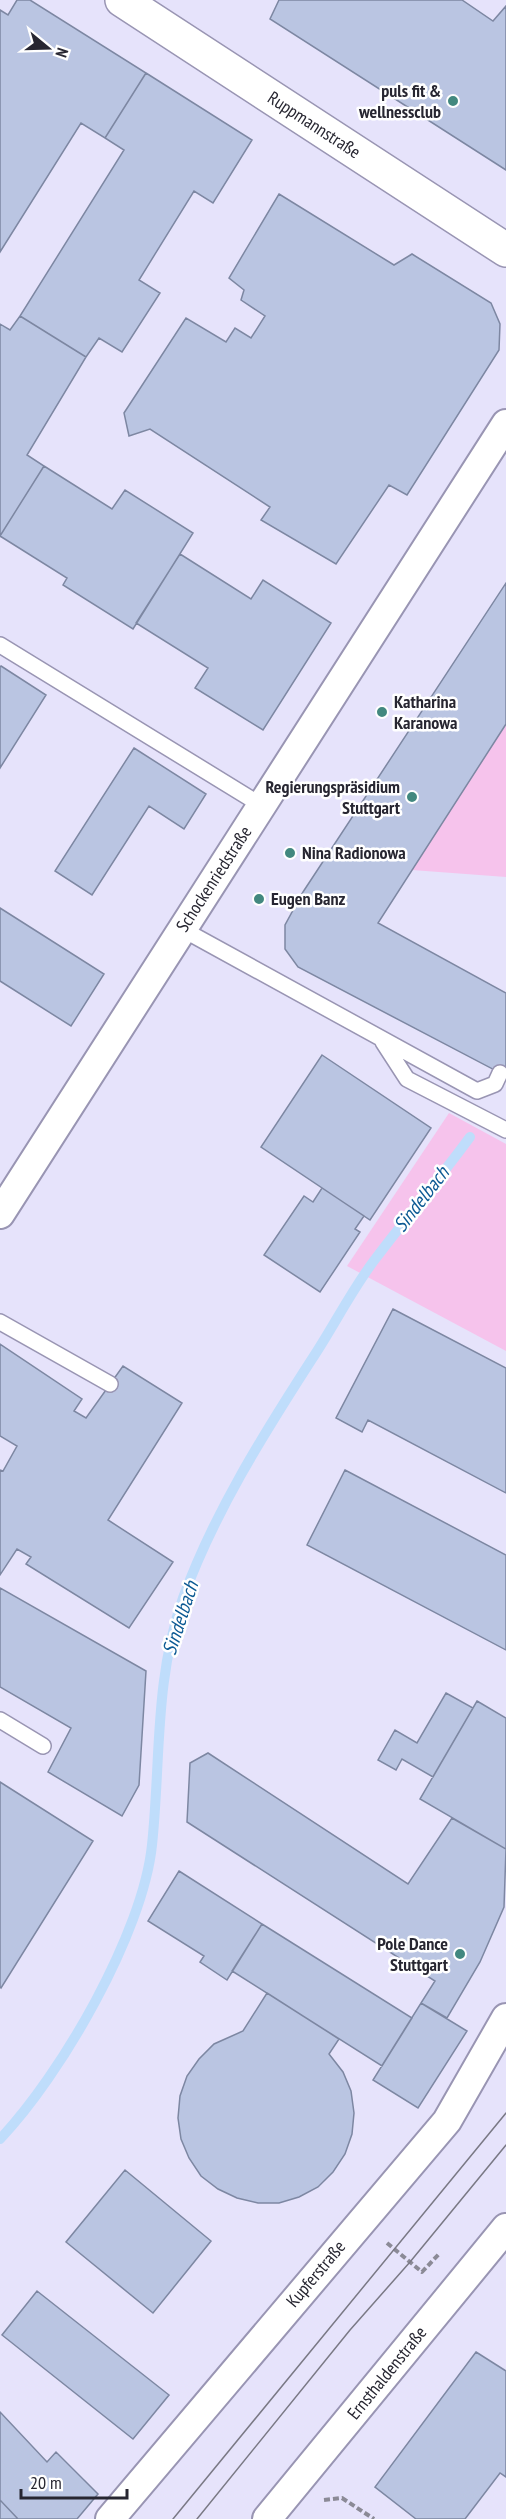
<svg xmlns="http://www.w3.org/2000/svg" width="506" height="2519" viewBox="0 0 506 2519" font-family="'PT Sans Narrow',sans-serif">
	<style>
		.built { fill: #e6e3fb }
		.green { fill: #f6c3ec }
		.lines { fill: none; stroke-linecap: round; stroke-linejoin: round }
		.stream { stroke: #bfddfb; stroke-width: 10 }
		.building { fill: #bac5e2; stroke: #7d87a2; stroke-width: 1.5 }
		.service-casing { stroke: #9995b3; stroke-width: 18 }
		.minor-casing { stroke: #9995b3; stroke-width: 32 }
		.tertiary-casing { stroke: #9995b3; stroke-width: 36 }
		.path { stroke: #8b8a96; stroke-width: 4; stroke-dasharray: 6 3; stroke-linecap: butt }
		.service { stroke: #fff; stroke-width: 15 }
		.minor { stroke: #fff; stroke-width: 28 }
		.tertiary { stroke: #fff; stroke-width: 33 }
		.tram { stroke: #7a7985; stroke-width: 1.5 }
		.poi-dot { fill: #42887f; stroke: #fff; stroke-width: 2 }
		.labels { text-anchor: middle; stroke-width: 5; stroke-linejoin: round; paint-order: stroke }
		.poi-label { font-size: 18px; font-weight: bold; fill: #272631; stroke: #fff; text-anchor: end }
		.street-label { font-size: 18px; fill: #272631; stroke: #fff }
		.water-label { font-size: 20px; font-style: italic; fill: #0d5a94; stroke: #fff }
	</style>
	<rect width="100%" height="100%" fill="#f2f1fe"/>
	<!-- built -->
	<path class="built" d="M 0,0 L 506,0 L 506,2519 L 0,2519 Z"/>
	<!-- green -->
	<path class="green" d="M 506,724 L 506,877 L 412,870 Z
		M 449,1113 L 506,1144 L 506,1351 L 347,1266 Z"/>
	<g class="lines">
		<!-- stream -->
		<path class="stream" d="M 0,2139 C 61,2075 143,1933 152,1845 C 161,1760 154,1681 183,1598 C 214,1513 263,1435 312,1359 C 334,1326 352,1289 376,1258 C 407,1217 440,1178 470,1137"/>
	</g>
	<!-- building -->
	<path class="building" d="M 17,0 L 30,0 L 146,73 L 105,138 L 81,123 L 0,252 L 0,10 L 8,15 Z
		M 279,0 L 462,0 L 493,21 L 506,6 L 506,170 L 270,19 Z
		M 146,73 L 252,140 L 213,203 L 194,191 L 139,280 L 160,293 L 122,352 L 99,338 L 86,357 L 20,316 L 124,150 L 105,138 Z
		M 279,194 L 394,265 L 412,254 L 491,303 L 500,324 L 499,350 L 407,495 L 389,485 L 336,564 L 261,520 L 270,507 L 150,429 L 129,436 L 124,413 L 186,318 L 226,342 L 235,328 L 251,338 L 265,316 L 241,300 L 244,290 L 229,278 Z
		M 20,316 L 86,357 L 27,455 L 44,466 L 0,536 L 0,324 L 10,330 Z
		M 44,466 L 112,509 L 125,490 L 193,533 L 133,629 L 63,585 L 67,578 L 0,536 Z
		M 180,554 L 251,599 L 263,580 L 331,623 L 263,730 L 195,688 L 208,668 L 136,623 Z
		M 506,583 L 506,724 L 378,923 L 506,993 L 506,1076 L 298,967 L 285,949 L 285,925 L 303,892 Z
		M 1,666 L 46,695 L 0,768 L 0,667 Z
		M 134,748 L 206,794 L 184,829 L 149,806 L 92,895 L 55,871 Z
		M 0,908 L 104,974 L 71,1026 L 0,981 Z
		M 322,1055 L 431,1128 L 370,1220 L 261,1147 Z
		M 322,1188 L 364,1216 L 355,1229 L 360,1232 L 320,1292 L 264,1255 L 304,1196 L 313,1202 Z
		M 393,1309 L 506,1368 L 506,1493 L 368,1420 L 362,1432 L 336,1418 Z
		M 0,1344 L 82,1399 L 74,1411 L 86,1418 L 123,1366 L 182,1403 L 108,1520 L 173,1562 L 129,1628 L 26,1564 L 31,1557 L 17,1549 L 0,1575 L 0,1470 L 3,1471 L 17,1446 L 0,1436 Z
		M 345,1470 L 506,1555 L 506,1650 L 307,1545 Z
		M 0,1588 L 146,1671 L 139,1785 L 122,1816 L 48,1772 L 71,1728 L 0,1687 Z
		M 446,1693 L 473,1708 L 433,1777 L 402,1759 L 396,1770 L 378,1760 L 395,1730 L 417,1743 Z
		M 477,1701 L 506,1718 L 506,1849 L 420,1799 Z
		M 208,1753 L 408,1884 L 452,1818 L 506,1849 L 504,1907 L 480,1962 L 447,2018 L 421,2003 L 435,1981 L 187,1822 L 190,1763 Z
		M 0,1782 L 93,1841 L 1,1988 L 0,1987 Z
		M 179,1871 L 262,1924 L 227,1980 L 200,1962 L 204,1956 L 148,1921 Z
		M 262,1924 L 412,2018 L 382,2066 L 232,1971 Z
		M 267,1993 L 339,2039 L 329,2054 L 343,2072 L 351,2091 L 354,2113 L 352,2134 L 345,2154 L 333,2172 L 318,2187 L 299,2197 L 279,2203 L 258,2203 L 237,2198 L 218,2189 L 201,2176 L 189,2158 L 181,2139 L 178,2118 L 180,2096 L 187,2076 L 199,2059 L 214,2044 L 243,2031 Z
		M 421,2003 L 467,2031 L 418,2108 L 373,2080 Z
		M 125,2170 L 211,2241 L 153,2313 L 66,2242 Z
		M 37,2291 L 169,2395 L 133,2439 L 2,2335 Z
		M 476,2352 L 506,2371 L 506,2477 L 500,2473 L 465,2519 L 416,2519 L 375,2487 Z
		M 0,2412 L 47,2462 L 56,2452 L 98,2494 L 77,2519 L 18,2519 L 0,2500 Z
		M 0,2500 L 18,2519 L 0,2519 Z"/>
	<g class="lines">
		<defs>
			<path id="service" d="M 0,645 L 261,805
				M 182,929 L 477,1091 L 495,1084 L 500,1073
				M 383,1042 L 407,1079 L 506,1130
				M 0,1322 L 110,1384
				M 0,1720 L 43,1746"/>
			<path id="minor" d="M 0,1214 L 506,424
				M 110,2519 L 447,2121 L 506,2018
				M 267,2519 L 506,2228"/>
			<path id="tertiary" d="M 122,0 L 506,250"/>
		</defs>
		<!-- service casing -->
		<use href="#service" class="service-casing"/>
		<!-- minor casing -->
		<use href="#minor" class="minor-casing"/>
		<!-- tertiary casing -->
		<use href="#tertiary" class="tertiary-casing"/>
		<!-- path -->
		<path class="path" d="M 387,2243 L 422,2272 L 439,2254
			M 324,2500 L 342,2498 L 374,2519"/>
		<!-- service -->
		<use href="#service" class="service"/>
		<!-- minor -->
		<use href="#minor" class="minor"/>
		<!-- tertiary -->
		<use href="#tertiary" class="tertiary"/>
		<!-- tram -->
		<path class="tram" d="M 173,2519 L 506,2113
			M 197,2519 L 350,2330 L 410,2262 L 506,2145"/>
	</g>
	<!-- markers -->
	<g class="poi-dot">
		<circle cx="453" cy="101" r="6"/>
		<circle cx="382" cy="712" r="6"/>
		<circle cx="412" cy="797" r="6"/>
		<circle cx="290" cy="853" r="6"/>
		<circle cx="259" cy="899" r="6"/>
		<circle cx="460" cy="1954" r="6"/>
	</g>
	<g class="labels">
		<!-- poi labels -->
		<g class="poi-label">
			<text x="441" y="97">puls fit &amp;<tspan x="441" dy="21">wellnessclub</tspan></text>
			<text x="394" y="708" text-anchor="start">Katharina<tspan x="394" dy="21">Karanowa</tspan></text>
			<text x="400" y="793">Regierungspräsidium<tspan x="400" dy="21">Stuttgart</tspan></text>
			<text x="302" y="859" text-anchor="start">Nina Radionowa</text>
			<text x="271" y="905" text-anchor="start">Eugen Banz</text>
			<text x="448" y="1950">Pole Dance<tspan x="448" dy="21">Stuttgart</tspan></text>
		</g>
		<!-- street labels -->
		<g class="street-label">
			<text transform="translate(314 125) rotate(33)" y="6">Ruppmannstraße</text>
			<text transform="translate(214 879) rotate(-57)" y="6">Schockenriedstraße</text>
			<text transform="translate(316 2274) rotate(-50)" y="6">Kupferstraße</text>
			<text transform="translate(387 2373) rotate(-51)" y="6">Ernsthaldenstraße</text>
		</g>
		<!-- water labels -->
		<g class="water-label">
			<text transform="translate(421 1199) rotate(-52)" y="7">Sindelbach</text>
			<text transform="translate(180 1618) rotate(-72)" y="7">Sindelbach</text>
		</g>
	</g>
	<!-- north arrow -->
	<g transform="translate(48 48) rotate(109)" stroke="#ffffff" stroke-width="4.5" paint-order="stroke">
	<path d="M0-4.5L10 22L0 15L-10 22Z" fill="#272631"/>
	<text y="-9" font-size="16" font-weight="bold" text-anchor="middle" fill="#272631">N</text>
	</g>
	<!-- scale -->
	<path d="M21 2489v9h106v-9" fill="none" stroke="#272631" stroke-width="3"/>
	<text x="30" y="2489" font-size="18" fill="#272631" stroke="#ffffff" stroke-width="4.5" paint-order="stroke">20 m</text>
</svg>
